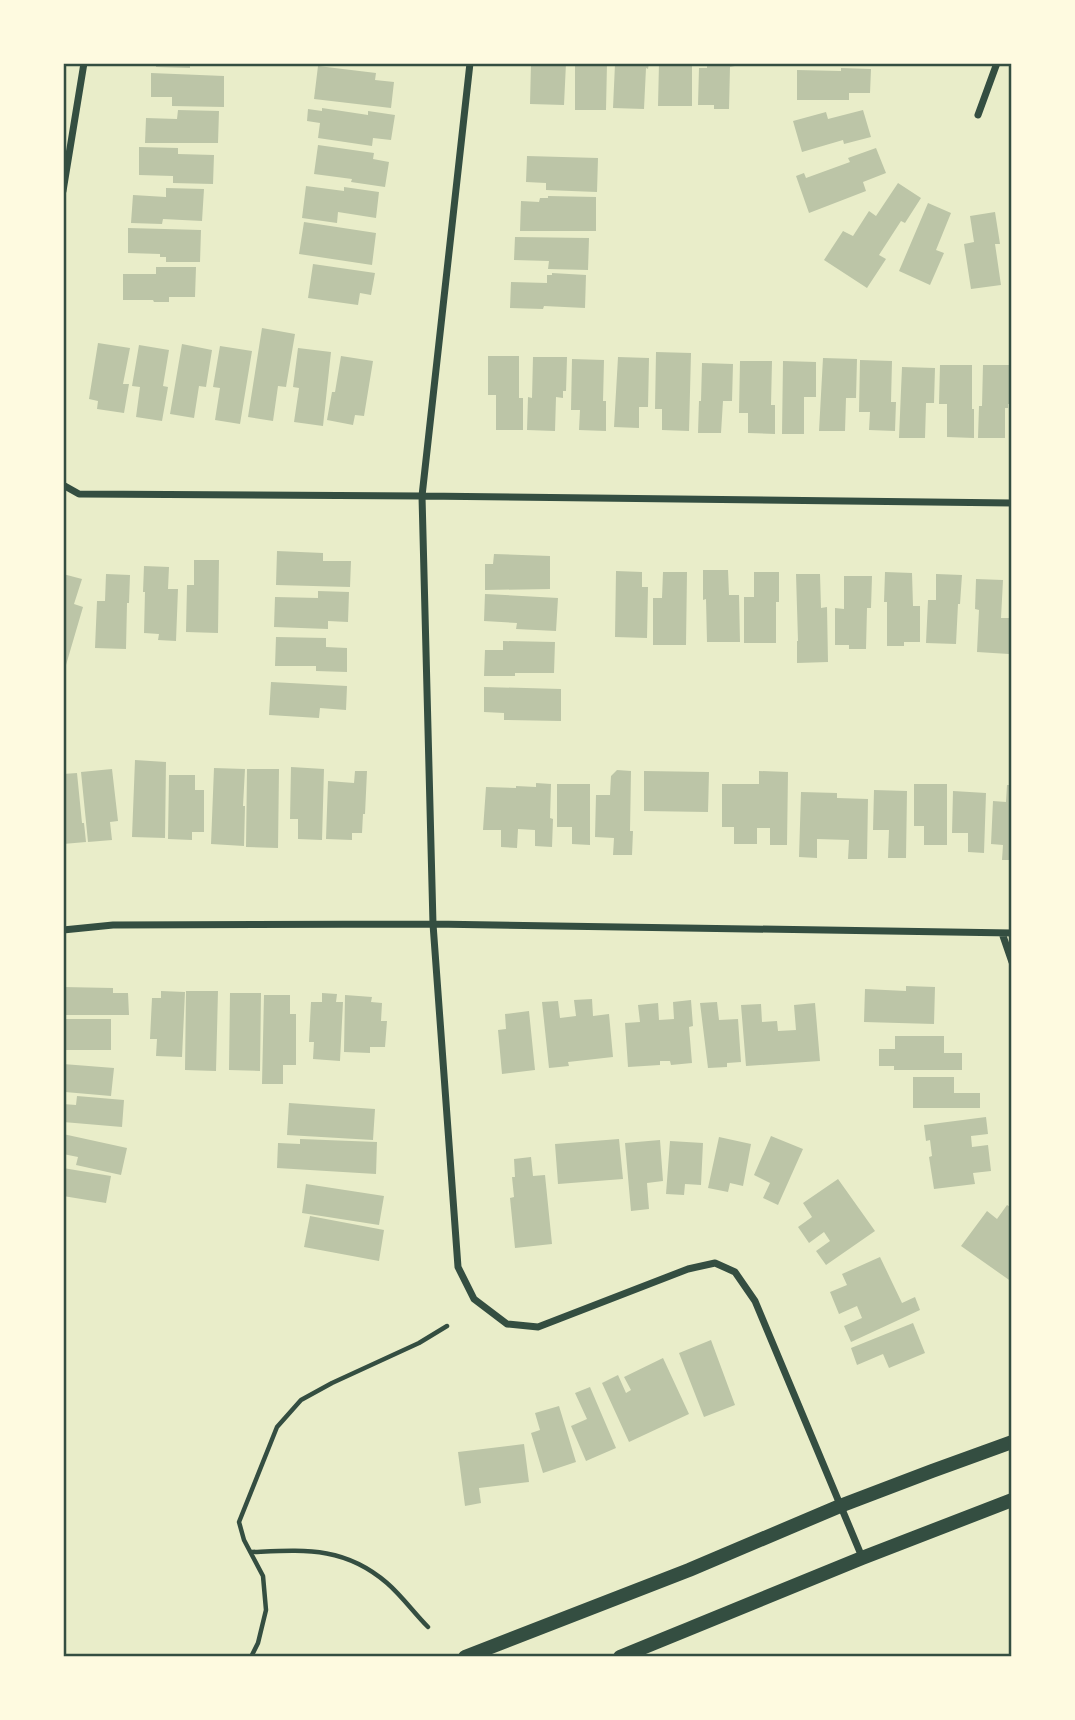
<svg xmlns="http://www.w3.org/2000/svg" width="1075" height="1720" viewBox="0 0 1075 1720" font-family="Literata,serif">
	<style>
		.building { fill: #bcc5a7 }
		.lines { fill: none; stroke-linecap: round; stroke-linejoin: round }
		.path { stroke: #344e41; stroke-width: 4.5 }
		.minor { stroke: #344e41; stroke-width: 7 }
		.secondary { stroke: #344e41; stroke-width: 14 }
		.neatline { fill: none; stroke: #344e41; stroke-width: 2.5 }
	</style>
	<rect width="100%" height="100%" fill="#e9edc9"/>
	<!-- building -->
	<path class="building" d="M 156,63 L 190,63 L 190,68 L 156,67 Z
		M 531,63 L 566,63 L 564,105 L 530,104 Z
		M 571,63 L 607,63 L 606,110 L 575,110 L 575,66 L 571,66 Z
		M 622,63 L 649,63 L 648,69 L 646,68 L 644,109 L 613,108 L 615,64 L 622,65 Z
		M 659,63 L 692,63 L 692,106 L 658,106 Z
		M 707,63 L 735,63 L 735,66 L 730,67 L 729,109 L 714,109 L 714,105 L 698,105 L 699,68 L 707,68 Z
		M 318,66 L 376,73 L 375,80 L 394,82 L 391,108 L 314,99 Z
		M 841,68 L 871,69 L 870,93 L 849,93 L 849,100 L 797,100 L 797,70 L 841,71 Z
		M 151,73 L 224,76 L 224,107 L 172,106 L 172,97 L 151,97 Z
		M 322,108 L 368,115 L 368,111 L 395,115 L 391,140 L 373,138 L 372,146 L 318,138 L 320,123 L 307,121 L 308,109 L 322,111 Z
		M 178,110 L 219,111 L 218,143 L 145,143 L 146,118 L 177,119 Z
		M 863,110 L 871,137 L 844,144 L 843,140 L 802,152 L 793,121 L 826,112 L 828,119 Z
		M 318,145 L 374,153 L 373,159 L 389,162 L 385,187 L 351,182 L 352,179 L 314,174 Z
		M 139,147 L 178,148 L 178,154 L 214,155 L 213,184 L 173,183 L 173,176 L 139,175 Z
		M 876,148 L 886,173 L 863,182 L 866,191 L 809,213 L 796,176 L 804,173 L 806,178 L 850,162 L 848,158 Z
		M 527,156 L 598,158 L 597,192 L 546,190 L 546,183 L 526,182 Z
		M 898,183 L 921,198 L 905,223 L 901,221 L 879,255 L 886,259 L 867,288 L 824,260 L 843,231 L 853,236 L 869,211 L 876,216 Z
		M 306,186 L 344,191 L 344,187 L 379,192 L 376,218 L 338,212 L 337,223 L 302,218 Z
		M 166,188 L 204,189 L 202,221 L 163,219 L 162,224 L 131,223 L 133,195 L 166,197 Z
		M 548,196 L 596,197 L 596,231 L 520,231 L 521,201 L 539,202 L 540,198 L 548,198 Z
		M 928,203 L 951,213 L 936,250 L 944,253 L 930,285 L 899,271 Z
		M 995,212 L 1000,244 L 995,244 L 1001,285 L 971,289 L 964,244 L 974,242 L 970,216 Z
		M 304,222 L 376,233 L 372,265 L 299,254 Z
		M 128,228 L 201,230 L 200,262 L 166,262 L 166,257 L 160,257 L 160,254 L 128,253 Z
		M 515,237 L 589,238 L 588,270 L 548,269 L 549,261 L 514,260 Z
		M 313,264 L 375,273 L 371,295 L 360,293 L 358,305 L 308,298 Z
		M 156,267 L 196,267 L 195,297 L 169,297 L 169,302 L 154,302 L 153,300 L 123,300 L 123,274 L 156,274 Z
		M 552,273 L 586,275 L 585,308 L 544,306 L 543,309 L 510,308 L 511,282 L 547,283 L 547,275 L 552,275 Z
		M 262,328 L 295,334 L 286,387 L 278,386 L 273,421 L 248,417 Z
		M 98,343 L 130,348 L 123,384 L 129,384 L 124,413 L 97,409 L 98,401 L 89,399 Z
		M 182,344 L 212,350 L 206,387 L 199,386 L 194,418 L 170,414 Z
		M 139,345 L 169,350 L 163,386 L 168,387 L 162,421 L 136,417 L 140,387 L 132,386 Z
		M 220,346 L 252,351 L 240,424 L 215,420 L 220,388 L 213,387 Z
		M 298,348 L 331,352 L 323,426 L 294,422 L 299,388 L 293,387 Z
		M 656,352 L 691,353 L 689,431 L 662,430 L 662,409 L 655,409 Z
		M 341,356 L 373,361 L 364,416 L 355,415 L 353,425 L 327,420 L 332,392 L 335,392 Z
		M 488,356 L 519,356 L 519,398 L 523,398 L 523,430 L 496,430 L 496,395 L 488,395 Z
		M 533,357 L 567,357 L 566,391 L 563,391 L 563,398 L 556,397 L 555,431 L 527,430 L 528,397 L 532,398 Z
		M 618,357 L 649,358 L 648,407 L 639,407 L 639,428 L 614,427 Z
		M 823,358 L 857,359 L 856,398 L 846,398 L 845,431 L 819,431 Z
		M 572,359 L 604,360 L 603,401 L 606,401 L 606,431 L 579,430 L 580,410 L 571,410 Z
		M 860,360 L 892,361 L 891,402 L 896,402 L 895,431 L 869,430 L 870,412 L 859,412 Z
		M 740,361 L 772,361 L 771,405 L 775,405 L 775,434 L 748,433 L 748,413 L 739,413 Z
		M 783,361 L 816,362 L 816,397 L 804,397 L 804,434 L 782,434 Z
		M 702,363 L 733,364 L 732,401 L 723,401 L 721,433 L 698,433 L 699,401 L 701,401 Z
		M 940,365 L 972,365 L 972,409 L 974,409 L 974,438 L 947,437 L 947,404 L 939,404 Z
		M 983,365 L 1012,365 L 1012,404 L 1008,404 L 1008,408 L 1005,408 L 1005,438 L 978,438 L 979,406 L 982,406 Z
		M 902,367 L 935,368 L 934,403 L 926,403 L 925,438 L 899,438 Z
		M 277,551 L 323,553 L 323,561 L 351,561 L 350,587 L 276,585 Z
		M 494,554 L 550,556 L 550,589 L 485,590 L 485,564 L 493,564 Z
		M 194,560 L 219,560 L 218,633 L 186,632 L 187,585 L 194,585 Z
		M 144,566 L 169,567 L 168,589 L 178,589 L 176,641 L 158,640 L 159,634 L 144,633 L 145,592 L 143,592 Z
		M 703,570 L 728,570 L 729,595 L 739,595 L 740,642 L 707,642 L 706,599 L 703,600 Z
		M 616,571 L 642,572 L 642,587 L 648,587 L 647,638 L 615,637 Z
		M 663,572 L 687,572 L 686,645 L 653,645 L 653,598 L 662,598 Z
		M 754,572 L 779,572 L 779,602 L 776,602 L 776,643 L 744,643 L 744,597 L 754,597 Z
		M 885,572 L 912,573 L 913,606 L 920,606 L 920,642 L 904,642 L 904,646 L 887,646 L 887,602 L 884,602 Z
		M 63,574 L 82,579 L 74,604 L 83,607 L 66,665 L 63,664 Z
		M 106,574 L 130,575 L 129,603 L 127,603 L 126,649 L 95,648 L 97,601 L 105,601 Z
		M 796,574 L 820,574 L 821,608 L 827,607 L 828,662 L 797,663 L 797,641 L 798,641 Z
		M 936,574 L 962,575 L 960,604 L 958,604 L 956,644 L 926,643 L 928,600 L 936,600 Z
		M 844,576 L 872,576 L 871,608 L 867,608 L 866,649 L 849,649 L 849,645 L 835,645 L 835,608 L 844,609 Z
		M 976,579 L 1003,580 L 1001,618 L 1011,618 L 1009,654 L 977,652 L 979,610 L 975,609 Z
		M 318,591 L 349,592 L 348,622 L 328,621 L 328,629 L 274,627 L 275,597 L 318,598 Z
		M 485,594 L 558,598 L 556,631 L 516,629 L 517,623 L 484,621 Z
		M 276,637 L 326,638 L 326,647 L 347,648 L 347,672 L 316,671 L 316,666 L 275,666 Z
		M 503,641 L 555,642 L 554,673 L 515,673 L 515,676 L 484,676 L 485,650 L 503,650 Z
		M 271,682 L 347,686 L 346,710 L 320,708 L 319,718 L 269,715 Z
		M 484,687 L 561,689 L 561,721 L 504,720 L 504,713 L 484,712 Z
		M 135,760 L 166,762 L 165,838 L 132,837 Z
		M 291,767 L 324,769 L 322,840 L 298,839 L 298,819 L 290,819 Z
		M 214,768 L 245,769 L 243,806 L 245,806 L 244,846 L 211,844 Z
		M 112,769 L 118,821 L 110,822 L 112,840 L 88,842 L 81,772 Z
		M 247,769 L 279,769 L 278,848 L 246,847 Z
		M 617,770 L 631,771 L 630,831 L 633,831 L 632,855 L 613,855 L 614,838 L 595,837 L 596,795 L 610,795 L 611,776 Z
		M 355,771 L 367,771 L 365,814 L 363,814 L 362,833 L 352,833 L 352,840 L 326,839 L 328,781 L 354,783 Z
		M 644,771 L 709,772 L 708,812 L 644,811 Z
		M 759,771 L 788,772 L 787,845 L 770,845 L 770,828 L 757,828 L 757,844 L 734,844 L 734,827 L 722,827 L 722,784 L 759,784 Z
		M 77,773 L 82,823 L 84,823 L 86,842 L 63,844 L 63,774 Z
		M 169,775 L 195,775 L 195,790 L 204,790 L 204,832 L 192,832 L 192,840 L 168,839 Z
		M 536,783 L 551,784 L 550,818 L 553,819 L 552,847 L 535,846 L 535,830 L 518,829 L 517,848 L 501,847 L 501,830 L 483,830 L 486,787 L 516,788 L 516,786 L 536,787 Z
		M 557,784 L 590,784 L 590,845 L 572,844 L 572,827 L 557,827 Z
		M 914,784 L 947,784 L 947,845 L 924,845 L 924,826 L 914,826 Z
		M 1007,785 L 1012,785 L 1012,860 L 1002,860 L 1003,845 L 991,844 L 993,801 L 1006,802 Z
		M 874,790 L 907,791 L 906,858 L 888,858 L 889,830 L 873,830 Z
		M 953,791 L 986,793 L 984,853 L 968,852 L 968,833 L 952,833 Z
		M 801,792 L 837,793 L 837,798 L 868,799 L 867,859 L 848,859 L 849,840 L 817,839 L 817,858 L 799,857 Z
		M 906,986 L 935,987 L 934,1024 L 864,1022 L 865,989 L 906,991 Z
		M 63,987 L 113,988 L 113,993 L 128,993 L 129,1015 L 63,1015 Z
		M 161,991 L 185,992 L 182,1057 L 156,1056 L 157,1039 L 150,1039 L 152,998 L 161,998 Z
		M 186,991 L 218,991 L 216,1071 L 185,1070 Z
		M 230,993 L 261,993 L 260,1071 L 229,1070 Z
		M 322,993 L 337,994 L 336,1002 L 343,1002 L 340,1061 L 313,1059 L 314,1042 L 309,1042 L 311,1002 L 322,1002 Z
		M 264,995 L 290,995 L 290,1014 L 296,1014 L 296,1065 L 283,1065 L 283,1084 L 262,1084 Z
		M 345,995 L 372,997 L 371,1002 L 382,1003 L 381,1021 L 387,1021 L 385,1047 L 370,1047 L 370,1053 L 344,1052 Z
		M 592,999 L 593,1016 L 609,1014 L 613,1057 L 568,1062 L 569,1066 L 549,1068 L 542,1002 L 558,1001 L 560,1018 L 576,1016 L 574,1000 Z
		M 691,1000 L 693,1026 L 689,1027 L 692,1063 L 671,1065 L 670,1061 L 660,1061 L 660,1065 L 628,1067 L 625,1023 L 640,1022 L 638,1005 L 658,1003 L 659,1020 L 674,1019 L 673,1002 Z
		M 717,1002 L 719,1020 L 738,1019 L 741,1062 L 727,1063 L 727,1067 L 708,1068 L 700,1003 Z
		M 815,1003 L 820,1061 L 746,1066 L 741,1005 L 761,1004 L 762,1022 L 777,1021 L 778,1031 L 796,1030 L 794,1005 Z
		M 529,1011 L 535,1070 L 502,1074 L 498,1030 L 506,1029 L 505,1014 Z
		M 63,1019 L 111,1019 L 111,1050 L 63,1050 Z
		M 895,1036 L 944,1036 L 944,1053 L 962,1053 L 962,1070 L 894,1070 L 894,1066 L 879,1066 L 879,1049 L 895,1049 Z
		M 63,1064 L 114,1068 L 111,1096 L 65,1092 L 66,1081 L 63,1081 Z
		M 913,1077 L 954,1077 L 954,1093 L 980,1093 L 980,1108 L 913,1108 Z
		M 77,1096 L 124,1100 L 122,1127 L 63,1122 L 63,1104 L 76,1105 Z
		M 289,1103 L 375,1109 L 373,1140 L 287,1135 Z
		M 986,1117 L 988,1134 L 971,1136 L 972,1147 L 988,1145 L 991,1171 L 973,1173 L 975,1184 L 934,1189 L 929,1157 L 932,1156 L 930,1140 L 926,1141 L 924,1125 Z
		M 63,1134 L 127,1148 L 121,1175 L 76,1165 L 78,1157 L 63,1154 Z
		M 771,1136 L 803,1149 L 778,1205 L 763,1198 L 770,1183 L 754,1175 Z
		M 719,1137 L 751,1144 L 743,1186 L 730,1183 L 728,1192 L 708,1188 Z
		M 300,1139 L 377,1142 L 376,1174 L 277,1168 L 278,1143 L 300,1144 Z
		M 619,1139 L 623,1179 L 558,1184 L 555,1144 Z
		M 660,1140 L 663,1181 L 647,1183 L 649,1209 L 631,1211 L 625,1143 Z
		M 670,1141 L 703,1143 L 701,1185 L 685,1184 L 684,1195 L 666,1194 Z
		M 531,1157 L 533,1176 L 545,1175 L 552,1244 L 515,1248 L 510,1198 L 514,1197 L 512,1177 L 515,1177 L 514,1159 Z
		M 63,1168 L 111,1176 L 106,1203 L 63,1196 Z
		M 838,1179 L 875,1231 L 826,1265 L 816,1251 L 830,1241 L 824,1232 L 809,1243 L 798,1227 L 812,1217 L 803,1203 Z
		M 306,1184 L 384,1196 L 379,1225 L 302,1213 Z
		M 1007,1205 L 1012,1208 L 1012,1282 L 961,1246 L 987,1211 L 997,1219 Z
		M 310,1216 L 384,1230 L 379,1261 L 304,1247 Z
		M 880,1257 L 902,1303 L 915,1297 L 920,1310 L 851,1342 L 844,1326 L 862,1318 L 857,1306 L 839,1314 L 830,1292 L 847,1285 L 842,1274 Z
		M 913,1323 L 925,1353 L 889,1368 L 883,1354 L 857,1365 L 851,1348 Z
		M 711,1340 L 735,1405 L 704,1417 L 679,1353 Z
		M 663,1358 L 689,1414 L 629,1442 L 602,1383 L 618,1375 L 626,1393 L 631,1390 L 624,1377 Z
		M 590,1387 L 616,1448 L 586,1461 L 571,1426 L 587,1419 L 575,1393 Z
		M 559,1406 L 576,1462 L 543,1473 L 531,1433 L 540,1430 L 535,1413 Z
		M 524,1444 L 529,1482 L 479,1488 L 481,1503 L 465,1506 L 458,1452 Z"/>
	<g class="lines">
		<!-- path -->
		<path class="path" d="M 252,1552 C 304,1550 344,1546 387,1583 C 402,1596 414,1613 428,1627
			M 251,1657 L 258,1643 L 266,1610 L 263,1576 L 244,1540 L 239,1522 L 277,1427 L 301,1400 L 332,1383 L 419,1343 L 447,1326"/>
		<!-- minor -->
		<path class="minor" d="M 470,63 L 422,496 L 433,924 L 458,1267 L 474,1299 L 507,1324 L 538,1327 L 688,1269 L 715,1263 L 735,1272 L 755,1301 L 862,1557
			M 978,115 L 997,63
			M 63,191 L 84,63
			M 63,485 L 79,494 L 422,496 L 1012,503
			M 63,930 L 113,925 L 433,924 L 1012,933
			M 1002,933 L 1012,962"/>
		<!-- secondary -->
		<path class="secondary" d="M 465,1657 L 689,1570 L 840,1506 L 932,1471 L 1012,1442
			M 620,1657 L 862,1558 L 1012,1500"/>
	</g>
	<!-- border -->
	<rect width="1075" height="1720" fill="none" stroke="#fefae0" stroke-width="130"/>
	<rect x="65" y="65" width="945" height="1590" class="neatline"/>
</svg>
